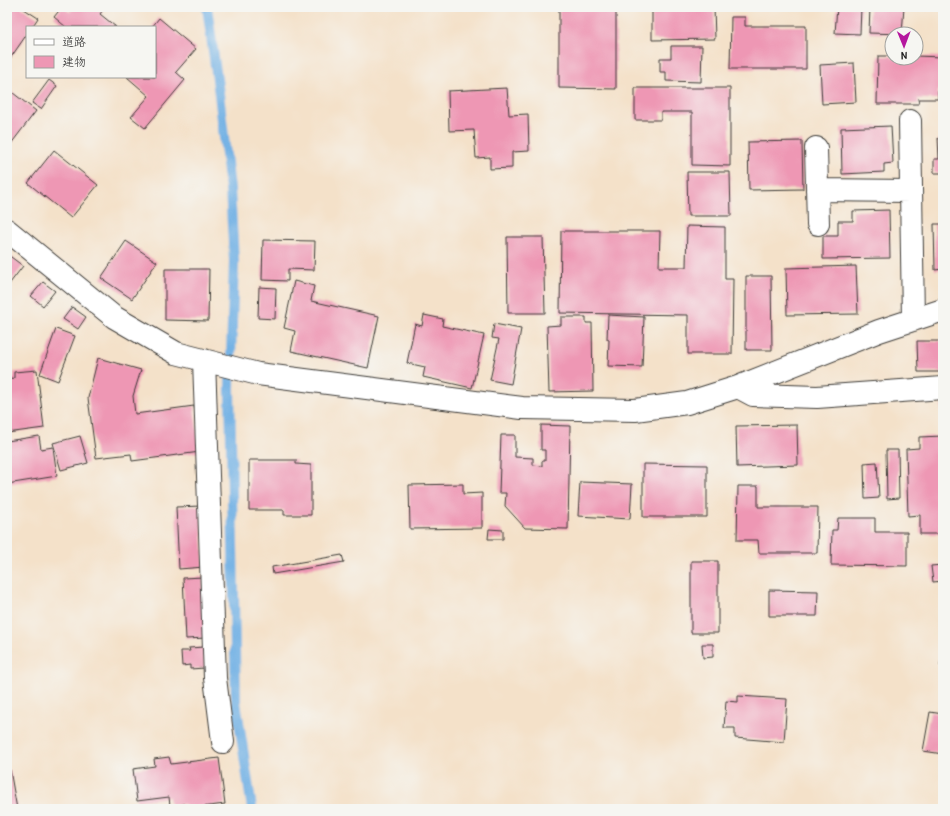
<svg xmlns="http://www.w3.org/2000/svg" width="950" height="816" viewBox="0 0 950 816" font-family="'Patrick Hand','Klee One',sans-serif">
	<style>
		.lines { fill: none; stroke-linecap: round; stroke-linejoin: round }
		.stream { stroke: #71b0e4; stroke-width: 10 }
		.building { fill: #ee97b4 }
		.street-casing { stroke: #3c3a36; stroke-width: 24 }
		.street { stroke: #fff; stroke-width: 22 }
	</style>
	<rect width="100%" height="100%" fill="#f6f6f2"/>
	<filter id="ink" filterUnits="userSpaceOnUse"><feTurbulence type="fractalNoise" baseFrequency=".025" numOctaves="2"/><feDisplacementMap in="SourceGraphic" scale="8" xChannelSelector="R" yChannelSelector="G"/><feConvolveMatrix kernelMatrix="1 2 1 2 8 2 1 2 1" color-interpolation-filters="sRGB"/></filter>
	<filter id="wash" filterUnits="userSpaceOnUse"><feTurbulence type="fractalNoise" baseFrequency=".012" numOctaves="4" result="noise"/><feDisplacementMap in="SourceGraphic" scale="16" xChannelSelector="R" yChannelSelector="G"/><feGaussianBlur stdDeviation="0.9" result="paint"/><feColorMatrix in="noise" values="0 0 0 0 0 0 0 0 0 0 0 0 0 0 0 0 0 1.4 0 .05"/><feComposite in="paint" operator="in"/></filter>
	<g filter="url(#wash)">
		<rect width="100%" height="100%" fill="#f4e1c9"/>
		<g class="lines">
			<!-- stream -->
			<path class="stream" d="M 207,7 L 219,94 L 230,189 L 234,261 L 230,388 L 236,702 L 252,809"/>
		</g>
		<g id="blocks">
			<!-- building -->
			<path class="building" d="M 7,7 L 21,7 L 38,18 L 32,27 L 27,27 L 27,34 L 7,63 Z
				M 62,7 L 70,12 L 74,7 L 105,7 L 100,14 L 116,27 L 66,27 L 54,17 Z
				M 559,7 L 616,7 L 616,89 L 559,88 Z
				M 652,7 L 714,7 L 715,39 L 652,40 Z
				M 837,7 L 861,7 L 860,34 L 835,33 Z
				M 870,7 L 904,7 L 902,34 L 869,33 Z
				M 731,17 L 745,17 L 745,26 L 806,26 L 806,69 L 730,69 Z
				M 159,18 L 196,49 L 176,72 L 185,80 L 145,128 L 131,117 L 149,96 L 127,77 L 155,77 L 155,27 L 152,27 Z
				M 671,46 L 702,46 L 701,82 L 666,81 L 666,72 L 660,72 L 660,58 L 671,58 Z
				M 878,56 L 892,56 L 892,58 L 916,58 L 916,56 L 942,57 L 942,90 L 938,91 L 938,99 L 918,99 L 919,104 L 877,104 Z
				M 854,63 L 856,102 L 822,104 L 820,65 Z
				M 49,80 L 57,86 L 41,109 L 32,103 Z
				M 507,88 L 509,115 L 528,114 L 529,151 L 512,152 L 512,168 L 490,169 L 490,157 L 476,158 L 474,130 L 449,131 L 448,91 Z
				M 635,88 L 730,88 L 730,166 L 692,165 L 692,112 L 661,112 L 661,120 L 635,120 Z
				M 8,89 L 36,111 L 7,149 L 7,90 Z
				M 891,126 L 893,163 L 884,164 L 884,172 L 842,174 L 841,128 Z
				M 938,138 L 943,138 L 943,173 L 934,173 L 934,159 L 939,159 Z
				M 802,141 L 803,189 L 749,190 L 748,142 Z
				M 54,150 L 98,185 L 71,218 L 28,183 Z
				M 687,172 L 730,172 L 731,216 L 688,216 Z
				M 889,210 L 890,258 L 823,259 L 823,236 L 838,236 L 838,221 L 853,221 L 853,211 Z
				M 934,224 L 943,224 L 943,269 L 935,270 Z
				M 687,226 L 725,227 L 725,279 L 733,279 L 732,354 L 688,354 L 688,315 L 560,313 L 561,231 L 660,231 L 659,267 L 686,267 Z
				M 507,237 L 543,237 L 545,313 L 508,313 Z
				M 263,240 L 315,241 L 314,270 L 288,269 L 288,281 L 262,280 Z
				M 126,241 L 157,262 L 132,299 L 101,278 Z
				M 7,254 L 23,266 L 7,287 Z
				M 856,266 L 858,314 L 787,315 L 786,268 Z
				M 165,269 L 209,269 L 208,321 L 165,320 Z
				M 746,276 L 771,276 L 772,350 L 746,350 Z
				M 294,281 L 314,286 L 311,301 L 379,316 L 368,368 L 291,351 L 295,331 L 284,328 Z
				M 43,282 L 55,291 L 43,306 L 31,296 Z
				M 259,287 L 276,288 L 275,319 L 258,318 Z
				M 72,307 L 86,317 L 78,329 L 63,319 Z
				M 424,315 L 443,319 L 442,326 L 484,335 L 472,388 L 423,377 L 425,367 L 407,363 L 415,324 L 422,326 Z
				M 608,315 L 644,317 L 642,367 L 608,366 L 609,340 L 607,339 Z
				M 561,317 L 586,317 L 586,323 L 592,323 L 593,391 L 549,392 L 547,326 L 561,325 Z
				M 494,324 L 521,329 L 511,384 L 490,380 L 499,339 L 492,338 Z
				M 56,329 L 75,336 L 58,381 L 40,374 Z
				M 917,341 L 943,341 L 943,372 L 918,372 Z
				M 98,358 L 141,370 L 133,396 L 135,414 L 194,406 L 200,452 L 132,461 L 131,454 L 96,458 L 88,398 Z
				M 37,370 L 44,428 L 7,433 L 7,379 L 14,378 L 14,372 Z
				M 941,406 L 943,406 L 943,423 L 942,423 Z
				M 541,425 L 570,426 L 568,529 L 525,528 L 505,506 L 506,493 L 499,493 L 501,435 L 515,435 L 515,457 L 533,458 L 533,465 L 542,466 L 542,461 L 545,461 L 545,450 L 541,450 Z
				M 797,425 L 798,465 L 737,467 L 736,426 Z
				M 39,436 L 41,449 L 53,447 L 57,476 L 7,484 L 7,441 Z
				M 80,436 L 88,463 L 61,470 L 53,443 Z
				M 943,436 L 943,534 L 920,534 L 920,515 L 908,516 L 906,449 L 919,448 L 919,437 Z
				M 886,450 L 898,450 L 899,498 L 887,499 Z
				M 249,460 L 296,460 L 296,464 L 311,465 L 311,515 L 284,515 L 284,510 L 249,510 Z
				M 877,462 L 879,498 L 865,499 L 864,463 Z
				M 643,464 L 707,465 L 707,517 L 643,517 Z
				M 580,482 L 632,484 L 630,519 L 578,516 Z
				M 463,484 L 463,494 L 482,493 L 482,528 L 410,529 L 409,485 Z
				M 738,486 L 758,486 L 758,507 L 818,507 L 817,553 L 759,553 L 758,540 L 737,540 Z
				M 201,506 L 204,567 L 179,569 L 176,507 Z
				M 838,518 L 875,518 L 875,532 L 907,532 L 907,566 L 831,565 L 832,530 L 837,530 Z
				M 489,529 L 503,530 L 503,539 L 488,539 Z
				M 342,555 L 344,562 L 273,574 L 272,567 Z
				M 691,561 L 718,561 L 718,633 L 691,633 Z
				M 942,565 L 943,581 L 933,582 L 931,566 Z
				M 203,577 L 206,638 L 186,639 L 183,578 Z
				M 769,590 L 818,591 L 817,616 L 769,616 Z
				M 702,644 L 713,644 L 713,657 L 703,658 Z
				M 204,647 L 205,668 L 190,669 L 190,665 L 182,666 L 181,651 L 190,651 L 189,648 Z
				M 942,649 L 943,649 L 943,666 L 940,665 Z
				M 738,696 L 787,699 L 784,742 L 735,738 L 735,728 L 724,728 L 726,701 L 738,702 Z
				M 930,712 L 943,714 L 943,754 L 923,751 Z
				M 169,757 L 171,764 L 219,758 L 225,804 L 185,809 L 185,804 L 170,806 L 169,797 L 137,801 L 133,769 L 155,766 L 154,759 Z
				M 7,770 L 10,770 L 17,809 L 7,809 Z"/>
		</g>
	</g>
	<g filter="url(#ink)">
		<use href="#blocks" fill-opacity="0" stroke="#3c3a36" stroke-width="1"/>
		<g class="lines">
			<defs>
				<path id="street" d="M 910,121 L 913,320
					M 816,148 L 818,224
					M 817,190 L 911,191
					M 7,230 L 114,317 L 176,353 L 258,374 L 522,408 L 635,410 L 687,403 L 738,387 L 879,331 L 943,310
					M 204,360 L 215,678 L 223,742
					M 738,387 L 753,395 L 817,397 L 943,388"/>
			</defs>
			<!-- street casing -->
			<use href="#street" class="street-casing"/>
			<!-- street -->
			<use href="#street" class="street"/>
		</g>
	</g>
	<!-- margin -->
	<rect width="950" height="816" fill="none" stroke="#f6f6f2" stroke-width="24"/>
	<!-- legend -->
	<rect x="26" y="26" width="130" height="52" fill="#f6f6f2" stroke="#9f9f9c"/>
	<rect x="34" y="39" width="20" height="6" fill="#ffffff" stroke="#9f9f9c"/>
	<text x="62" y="46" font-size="12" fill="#1c1c1c">道路</text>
	<rect x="34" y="56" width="20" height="12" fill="#ee97b4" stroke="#9f9f9c"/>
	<text x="62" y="66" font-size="12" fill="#1c1c1c">建物</text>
	<!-- north arrow -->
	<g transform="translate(904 46) rotate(179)"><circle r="19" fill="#f6f6f2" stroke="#9f9f9c"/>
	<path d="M0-3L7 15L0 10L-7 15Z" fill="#b5179e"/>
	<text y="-6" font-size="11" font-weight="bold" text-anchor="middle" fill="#1c1c1c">N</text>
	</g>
</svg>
